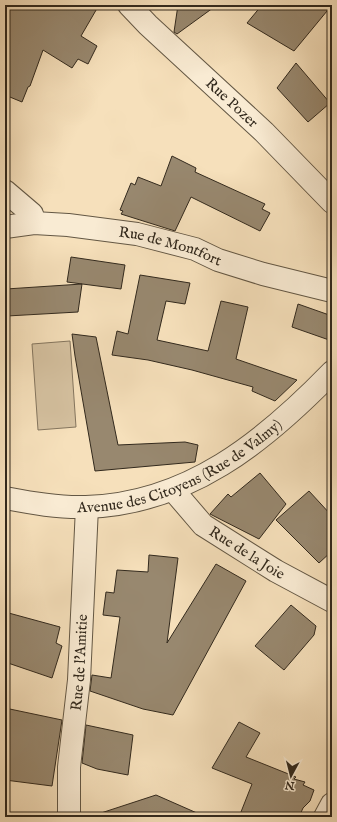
<svg xmlns="http://www.w3.org/2000/svg" width="337" height="822" viewBox="0 0 337 822" font-family="'IM FELL English',serif">
	<style>
		.green { fill: #d5c1a0; stroke: #84755e }
		.building { fill: #98886f; stroke: #32291d }
		.lines { fill: none; stroke-linecap: round; stroke-linejoin: round }
		.minor-casing { stroke: #635744; stroke-width: 24 }
		.minor { stroke: #f9ebd3; stroke-width: 22 }
		.labels { text-anchor: middle; stroke-width: 4; stroke-linejoin: round; paint-order: stroke }
		.street-label { font-size: 15px; fill: #32291d; stroke: #f9ebd3 }
	</style>
	<rect width="100%" height="100%" fill="#f6e0bb"/>
	<filter id="stains"><feTurbulence type="fractalNoise" baseFrequency=".005" numOctaves="4"/><feColorMatrix values="0 0 0 0 .2 0 0 0 0 .09 0 0 0 0 .02 0 0 0 .5 -.17"/></filter>
	<radialGradient id="worn" r=".72"><stop offset=".6" stop-color="#630" stop-opacity="0"/><stop offset="1" stop-color="#630" stop-opacity=".3"/></radialGradient>
	<!-- green -->
	<path class="green" d="M 70,341 L 76,427 L 38,430 L 32,344 Z"/>
	<!-- building -->
	<path class="building" d="M 5,5 L 99,5 L 81,36 L 97,46 L 88,64 L 78,59 L 72,68 L 43,50 L 30,86 L 28,87 L 22,102 L 5,95 Z
		M 178,5 L 217,5 L 177,34 L 174,32 Z
		M 262,5 L 332,5 L 294,51 L 247,23 Z
		M 296,63 L 330,103 L 308,122 L 277,88 Z
		M 172,156 L 196,168 L 195,172 L 265,204 L 262,209 L 270,213 L 260,231 L 191,197 L 175,231 L 121,214 L 123,211 L 120,210 L 131,183 L 135,185 L 138,177 L 161,186 Z
		M 71,257 L 125,265 L 121,289 L 67,282 Z
		M 140,275 L 190,283 L 185,304 L 166,301 L 157,340 L 208,351 L 221,301 L 248,307 L 236,359 L 297,380 L 275,401 L 252,391 L 253,387 L 192,370 L 148,360 L 112,355 L 117,331 L 128,334 Z
		M 82,284 L 78,312 L 7,316 L 6,289 Z
		M 298,304 L 332,316 L 332,341 L 292,327 Z
		M 72,334 L 96,337 L 118,445 L 185,442 L 198,445 L 195,462 L 95,471 L 75,356 Z
		M 260,473 L 286,504 L 259,539 L 210,514 L 228,494 L 231,497 Z
		M 309,491 L 332,516 L 332,551 L 319,563 L 276,520 Z
		M 149,555 L 178,558 L 167,643 L 216,564 L 246,581 L 173,715 L 143,709 L 90,691 L 92,675 L 111,678 L 120,617 L 103,615 L 106,592 L 114,593 L 117,570 L 148,572 Z
		M 291,605 L 316,626 L 314,635 L 284,670 L 255,646 Z
		M 5,612 L 60,627 L 56,643 L 62,646 L 52,678 L 5,662 Z
		M 5,708 L 62,720 L 52,786 L 5,780 Z
		M 239,722 L 260,733 L 246,757 L 296,777 L 294,779 L 305,782 L 303,785 L 314,790 L 310,801 L 303,808 L 299,817 L 239,817 L 252,784 L 212,768 Z
		M 86,725 L 133,735 L 128,775 L 97,769 L 82,763 Z
		M 156,795 L 206,817 L 101,817 L 101,813 Z"/>
	<g class="lines">
		<defs>
			<g id="minor">
				<path id="s1" d="M 129,5 L 148,25 L 264,132 L 332,202"/>
				<path d="M 5,191 L 32,214 L 34,223"/>
				<path id="s2" d="M 5,227 L 34,223 L 68,225 L 137,234 L 195,249 L 218,260 L 263,274 L 332,291"/>
				<path id="s3" d="M 173,490 L 203,525 L 276,571 L 332,601"/>
				<path id="s4" d="M 5,498 C 32,503 59,508 86,507 C 188,504 264,442 332,372"/>
				<path id="s5" d="M 69,817 L 69,767 L 79,680 L 87,507"/>
				<path d="M 325,817 L 332,804"/>
			</g>
		</defs>
		<!-- minor casing -->
		<use href="#minor" class="minor-casing"/>
		<!-- minor -->
		<use href="#minor" class="minor"/>
	</g>
	<g class="labels">
		<!-- street labels -->
		<g class="street-label">
			<text dy="5" stroke="none"><textPath href="#s1" startOffset="142">Rue Pozer</textPath></text>
			<text dy="5" stroke="none"><textPath href="#s2" startOffset="168">Rue de Montfort</textPath></text>
			<text dy="5" stroke="none"><textPath href="#s4" startOffset="185">Avenue des Citoyens (Rue de Valmy)</textPath></text>
			<text dy="5" stroke="none"><textPath href="#s3" startOffset="98">Rue de la Joie</textPath></text>
			<text dy="5" stroke="none"><textPath href="#s5" startOffset="155">Rue de l'Amitie</textPath></text>
		</g>
	</g>
	<!-- margin -->
	<rect width="337" height="822" fill="none" stroke="#f6e0bb" stroke-width="20"/>
	<rect x="6" y="6" width="325" height="810" fill="none" stroke="#32291d" stroke-width="2"/>
	<rect x="10" y="10" width="317" height="802" fill="none" stroke="#32291d"/>
	<!-- north arrow -->
	<g transform="translate(291 776) rotate(187)" stroke="#f9ebd3" stroke-width="3" paint-order="stroke">
	<path d="M0-3L7 15L0 10L-7 15Z" fill="#32291d"/>
	<text y="-6" font-size="11" font-weight="bold" text-anchor="middle" fill="#32291d">N</text>
	</g>
	<rect width="100%" height="100%" filter="url(#stains)"/>
	<rect width="100%" height="100%" fill="url(#worn)"/>
</svg>
